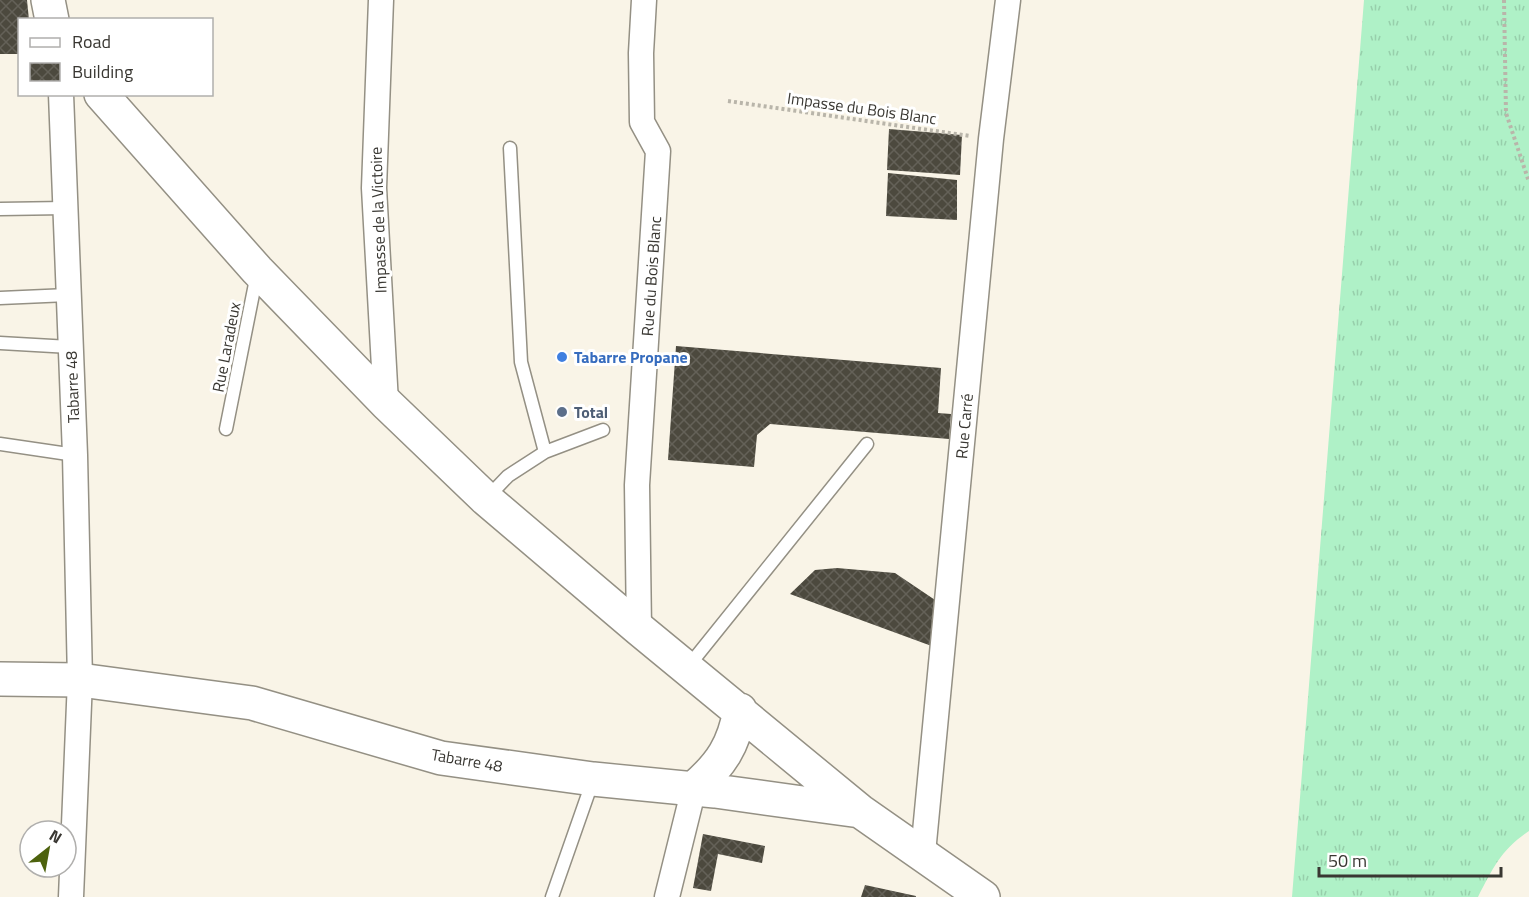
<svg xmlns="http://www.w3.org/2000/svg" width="1529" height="897" viewBox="0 0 1529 897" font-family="'Titillium Web',sans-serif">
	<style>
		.grass { fill: url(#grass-tufts) }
		.building { fill: url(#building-cross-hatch) }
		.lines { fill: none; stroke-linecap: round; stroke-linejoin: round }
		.lane-casing { stroke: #949084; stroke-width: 15 }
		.street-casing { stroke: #949084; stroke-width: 27 }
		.secondary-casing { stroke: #949084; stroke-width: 36 }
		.path { stroke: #b9b5aa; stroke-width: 4; stroke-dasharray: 3 3; stroke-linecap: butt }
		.lane { stroke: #fff; stroke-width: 12 }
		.street { stroke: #fff; stroke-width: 24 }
		.secondary { stroke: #fff; stroke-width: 33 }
		.shop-dot { fill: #3f7fe0; stroke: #fff; stroke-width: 2 }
		.service-dot { fill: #5c6f8a; stroke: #fff; stroke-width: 2 }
		.labels { text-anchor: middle; stroke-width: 6; stroke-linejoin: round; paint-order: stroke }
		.street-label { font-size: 16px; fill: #393732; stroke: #fff }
		.shop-label { font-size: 16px; font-weight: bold; fill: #366cbe; stroke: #fff; text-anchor: start }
		.service-label { font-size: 16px; font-weight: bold; fill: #4e5e75; stroke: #fff; text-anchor: start }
	</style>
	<defs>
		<pattern id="grass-tufts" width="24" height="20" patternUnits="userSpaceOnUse" patternTransform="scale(1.5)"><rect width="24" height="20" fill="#aff1c7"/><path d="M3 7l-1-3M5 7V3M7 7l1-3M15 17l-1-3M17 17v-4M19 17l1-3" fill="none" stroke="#97cfab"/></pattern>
		<pattern id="building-cross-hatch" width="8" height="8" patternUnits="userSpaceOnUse" patternTransform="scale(1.5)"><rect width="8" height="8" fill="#4c493e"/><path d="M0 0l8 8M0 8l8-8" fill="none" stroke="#646158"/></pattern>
	</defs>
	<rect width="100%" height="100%" fill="#f9f4e7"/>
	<!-- grass -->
	<path class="grass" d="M 1364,0 L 1529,0 L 1529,831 C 1501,850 1493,868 1478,897 L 1292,897 Z"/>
	<!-- building -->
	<path class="building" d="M 0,0 L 27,0 L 29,20 L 20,20 L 20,54 L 0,54 Z
		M 889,129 L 962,135 L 960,175 L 887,170 Z
		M 888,173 L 957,180 L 957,220 L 886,216 Z
		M 676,346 L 941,368 L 938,413 L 951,414 L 949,439 L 770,424 L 757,435 L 754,467 L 668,460 Z
		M 837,568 L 895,573 L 941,604 L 937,648 L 790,594 L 815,570 Z
		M 703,834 L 765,846 L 762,863 L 718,854 L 711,891 L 693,888 Z
		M 865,885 L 916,896 L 916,897 L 861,897 Z"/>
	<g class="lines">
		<defs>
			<path id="lane" d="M 510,148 L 521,362 L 545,452
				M 0,209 L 65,208
				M 0,298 L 68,295
				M 0,343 L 70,347
				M 226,429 L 257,274
				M 0,444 L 75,455
				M 487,498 L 508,476 L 545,452 L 603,430
				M 687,668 L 867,444
				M 552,897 L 593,780"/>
			<path id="street" d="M 381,0 L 374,188 L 386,403
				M 61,94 L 75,455 L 80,680 L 71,897
				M 639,629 L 637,485 L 658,151 L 642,122 L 641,53 L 644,0
				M 923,853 L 991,139 L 1008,0
				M 667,897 L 694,788"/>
			<path id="secondary" d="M 48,0 L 52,20
				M 101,94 L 257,270 L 386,403 L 486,499 L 639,629 L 860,811 L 983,897
				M 0,679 L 80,680 L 252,703 L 441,758 L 593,779 L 715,791 L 860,811
				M 694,788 C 721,765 734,745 740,710"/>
		</defs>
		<!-- lane casing -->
		<use href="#lane" class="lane-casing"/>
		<!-- street casing -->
		<use href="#street" class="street-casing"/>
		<!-- secondary casing -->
		<use href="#secondary" class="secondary-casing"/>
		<!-- path -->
		<path class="path" d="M 1504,0 L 1506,113 L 1529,182
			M 728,101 L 970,136"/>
		<!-- lane -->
		<use href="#lane" class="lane"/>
		<!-- street -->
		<use href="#street" class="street"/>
		<!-- secondary -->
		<use href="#secondary" class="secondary"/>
	</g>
	<!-- markers -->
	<circle class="shop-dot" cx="562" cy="357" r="6"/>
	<circle class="service-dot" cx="562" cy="412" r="6"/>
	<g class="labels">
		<!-- street labels -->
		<g class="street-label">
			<text transform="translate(862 108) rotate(8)" y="6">Impasse du Bois Blanc</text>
			<text transform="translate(378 220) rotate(-92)" y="6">Impasse de la Victoire</text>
			<text transform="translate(651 276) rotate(-86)" y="6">Rue du Bois Blanc</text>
			<text transform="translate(226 347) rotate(-79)" y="6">Rue Laradeux</text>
			<text transform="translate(72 387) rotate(-92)" y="6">Tabarre 48</text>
			<text transform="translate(964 426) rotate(-85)" y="6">Rue Carré</text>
			<text transform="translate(467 760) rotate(10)" y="6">Tabarre 48</text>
		</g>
		<!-- shop labels -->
		<g class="shop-label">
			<text x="574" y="363">Tabarre Propane</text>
		</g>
		<!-- service labels -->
		<g class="service-label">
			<text x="574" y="418">Total</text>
		</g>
	</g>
	<!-- legend -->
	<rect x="18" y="18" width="195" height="78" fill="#ffffff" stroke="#b0afad" stroke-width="1.5"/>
	<rect x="30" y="38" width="30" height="9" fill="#ffffff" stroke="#b0afad" stroke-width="1.5"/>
	<text x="72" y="48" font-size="18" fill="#393732">Road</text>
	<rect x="30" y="63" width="30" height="18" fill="url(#building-cross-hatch)" stroke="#b0afad" stroke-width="1.5"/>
	<text x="72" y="78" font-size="18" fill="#393732">Building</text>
	<!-- north arrow -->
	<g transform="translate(48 849) rotate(31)"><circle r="28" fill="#ffffff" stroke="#b0afad" stroke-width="1.5"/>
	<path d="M0-4.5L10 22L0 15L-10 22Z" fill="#4d620d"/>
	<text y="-9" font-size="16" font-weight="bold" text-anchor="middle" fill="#393732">N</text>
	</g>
	<!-- scale -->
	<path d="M1319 867v9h182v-9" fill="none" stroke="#393732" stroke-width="3"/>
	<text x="1328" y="867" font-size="18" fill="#393732" stroke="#ffffff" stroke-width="4.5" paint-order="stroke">50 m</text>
</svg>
